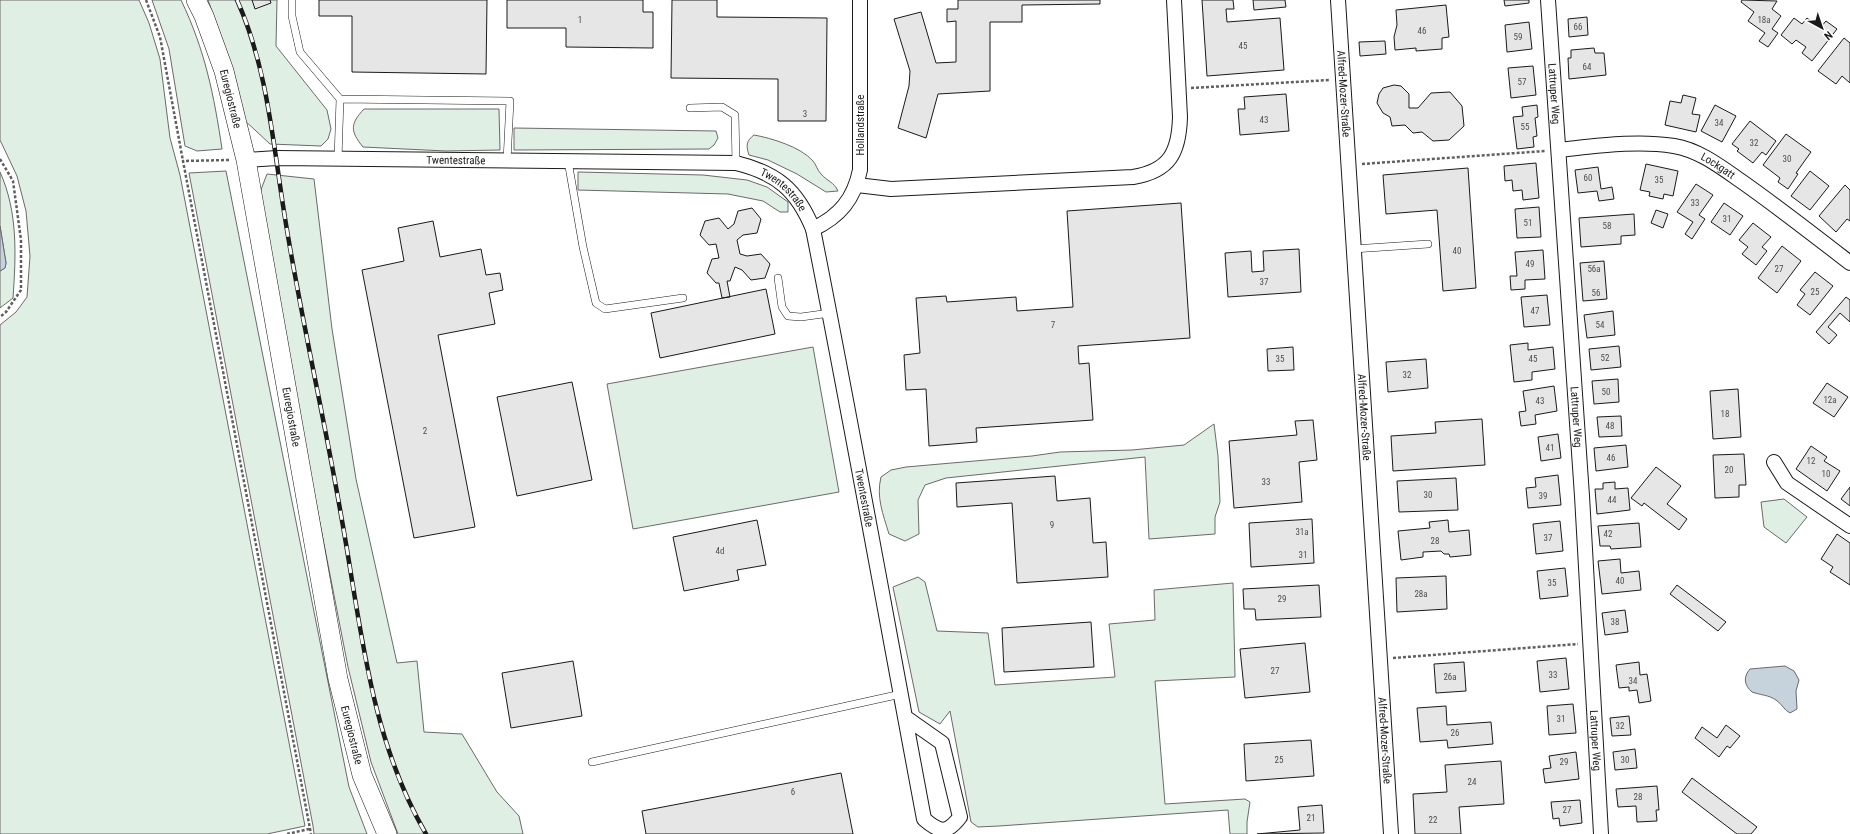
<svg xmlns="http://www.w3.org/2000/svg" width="1850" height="834" viewBox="0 0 1850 834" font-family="'Roboto Condensed',sans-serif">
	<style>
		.green { fill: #e0efe3; stroke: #6a6a6a }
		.water { fill: #c6d2dc; stroke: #6a6a6a }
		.building { fill: #e6e6e6; stroke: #1a1a1a }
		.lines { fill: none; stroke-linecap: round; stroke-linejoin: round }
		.lane-casing { stroke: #1a1a1a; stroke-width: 8 }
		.street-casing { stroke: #1a1a1a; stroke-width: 16 }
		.secondary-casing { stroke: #1a1a1a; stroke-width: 20 }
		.path { stroke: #5f5f5f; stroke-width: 2.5; stroke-dasharray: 3 2; stroke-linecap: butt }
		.lane { stroke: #fff; stroke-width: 7 }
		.street { stroke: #fff; stroke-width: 14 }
		.secondary { stroke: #fff; stroke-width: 19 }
		.rail-casing { stroke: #1a1a1a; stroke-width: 4.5 }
		.rail { stroke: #fff; stroke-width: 3; stroke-dasharray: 9; stroke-linecap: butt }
		.labels { text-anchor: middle; stroke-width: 3; stroke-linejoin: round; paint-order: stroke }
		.number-label { font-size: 9px; fill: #4d4d4d }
		.street-label { font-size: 11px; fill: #1a1a1a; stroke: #fff }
	</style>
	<rect width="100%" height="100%" fill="#fff"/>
	<!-- green -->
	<path class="green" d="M 0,0 L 139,0 L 149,23 L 160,59 L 170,138 L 180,175 L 305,826 L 267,834 L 0,834 L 0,325 L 16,312 L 27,297 L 30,256 L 26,211 L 17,176 L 0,140 Z
		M 152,0 L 181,0 C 205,50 214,95 222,149 L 197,151 L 185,146 L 169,49 Z
		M 208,0 L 277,0 L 276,46 L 327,110 L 331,129 L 328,139 L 321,146 L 270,144 L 242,118 L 228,56 Z
		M 364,109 L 499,109 L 500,150 L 446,151 L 363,147 C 350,131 350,124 364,109 Z
		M 514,128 L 716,131 L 718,138 L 714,145 L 709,149 L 514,150 Z
		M 754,135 C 771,138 801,147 813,161 C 816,164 817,170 821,174 C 827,181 834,182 838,191 L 826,192 L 797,174 L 768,160 L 749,155 C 746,146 746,141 754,135 Z
		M 226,171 L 349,787 L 367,834 L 314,834 L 313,826 L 189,173 Z
		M 0,172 C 18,212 16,255 13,298 L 0,308 L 0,271 L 5,268 L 6,263 L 0,226 Z
		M 578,172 L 703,175 L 747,180 L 767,187 L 788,202 L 788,212 L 780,212 L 763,201 L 728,194 L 578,190 Z
		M 267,174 L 314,179 L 332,329 L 356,479 L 397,663 L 417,661 L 424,732 L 462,734 L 497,792 L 519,816 L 523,834 L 398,834 L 371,762 L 348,667 L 257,200 Z
		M 813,347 L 839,492 L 633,529 L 607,384 Z
		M 1214,424 L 1218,456 L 1220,502 L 1215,517 L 1215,534 L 1149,539 L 1145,457 L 946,478 L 925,485 L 918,500 L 919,534 L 905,541 L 889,534 C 883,514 876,497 881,477 L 891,470 L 906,467 L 1032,456 L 1060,452 L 1132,450 L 1184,445 Z
		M 1784,499 L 1807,517 L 1786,543 L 1764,527 L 1761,502 Z
		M 918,577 L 925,582 L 937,631 L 988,633 L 995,685 L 1115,677 L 1109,624 L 1155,620 L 1154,590 L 1233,583 L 1235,677 L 1155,681 L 1165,804 L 1245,799 L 1250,802 L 1247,822 L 1247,834 L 1230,834 L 1228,810 L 999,826 L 978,827 L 971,822 L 950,711 L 940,724 L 919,712 L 893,587 Z"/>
	<!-- water -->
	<path class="water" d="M 0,226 L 6,263 L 5,268 L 0,271 Z
		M 1785,666 L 1794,671 L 1799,680 L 1796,691 L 1797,709 L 1790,713 C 1784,710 1782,704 1776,700 C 1769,695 1760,695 1752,692 C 1744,685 1743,677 1750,669 Z"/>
	<!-- building -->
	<path class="building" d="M 252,0 L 270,0 L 271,3 L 255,9 Z
		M 319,0 L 487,0 L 486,74 L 352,72 L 352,16 L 319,16 Z
		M 507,0 L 643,0 L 643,12 L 653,12 L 653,48 L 566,47 L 566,28 L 507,28 Z
		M 672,0 L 717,0 L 717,17 L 827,18 L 826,121 L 778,121 L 778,79 L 671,78 Z
		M 958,0 L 1100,0 L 1100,4 L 1022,5 L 1022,22 L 990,22 L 990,91 L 938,94 L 926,138 L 898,128 L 909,86 L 910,71 L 894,19 L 921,12 L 936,63 L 956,62 L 956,21 L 947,22 L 947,9 L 958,9 Z
		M 1202,0 L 1233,0 L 1234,9 L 1226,9 L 1227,22 L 1280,18 L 1284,70 L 1207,76 Z
		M 1253,0 L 1285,0 L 1286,7 L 1254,10 Z
		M 1504,0 L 1529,0 L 1529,3 L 1505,6 Z
		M 1742,0 L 1777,1 L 1772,9 L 1781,16 L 1772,29 L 1778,33 L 1768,47 L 1759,41 L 1765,33 L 1748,21 L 1754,12 L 1741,2 Z
		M 1446,5 L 1449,37 L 1442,38 L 1442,49 L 1416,51 L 1416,48 L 1395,50 L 1394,37 L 1397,25 L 1396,10 Z
		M 1587,17 L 1588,35 L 1569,37 L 1568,19 Z
		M 1794,18 L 1802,24 L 1807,18 L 1820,28 L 1826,21 L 1837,29 L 1812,61 L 1802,53 L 1806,47 L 1796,40 L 1792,44 L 1781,35 Z
		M 1529,22 L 1532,49 L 1507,52 L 1505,25 Z
		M 1844,38 L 1850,43 L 1850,83 L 1842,76 L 1836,84 L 1818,71 Z
		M 1385,41 L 1386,54 L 1360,56 L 1359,42 Z
		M 1594,48 L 1595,53 L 1604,53 L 1606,75 L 1569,79 L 1568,58 L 1571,58 L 1571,50 Z
		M 1533,66 L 1536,95 L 1511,98 L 1508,68 Z
		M 1394,85 L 1401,86 L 1409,94 L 1409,108 L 1418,108 L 1431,93 L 1450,92 L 1462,106 L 1464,126 L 1449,140 L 1433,141 L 1422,132 L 1413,133 L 1405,125 L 1392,126 L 1390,117 L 1383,113 L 1377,103 L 1379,94 L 1383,88 Z
		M 1286,94 L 1289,131 L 1240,135 L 1238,109 L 1245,109 L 1244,97 Z
		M 1683,95 L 1696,98 L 1692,114 L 1700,115 L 1696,132 L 1665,125 L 1670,101 L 1681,103 Z
		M 1537,105 L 1538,117 L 1535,118 L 1537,136 L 1533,137 L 1534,147 L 1517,149 L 1513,117 L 1523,116 L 1522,107 Z
		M 1715,105 L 1736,116 L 1722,142 L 1701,131 Z
		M 1750,121 L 1776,141 L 1766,155 L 1762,152 L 1753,163 L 1737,151 L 1739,149 L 1732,144 Z
		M 1786,134 L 1811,152 L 1796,173 L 1798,174 L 1788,189 L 1778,182 L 1780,178 L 1763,165 Z
		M 1536,163 L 1539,198 L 1523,200 L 1522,190 L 1513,191 L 1512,180 L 1505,181 L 1504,166 Z
		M 1646,164 L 1678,171 L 1673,196 L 1664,194 L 1663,199 L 1649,196 L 1650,192 L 1640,190 Z
		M 1598,167 L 1601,189 L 1612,187 L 1614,199 L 1599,201 L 1597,191 L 1578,193 L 1575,170 Z
		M 1468,168 L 1476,288 L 1443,291 L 1437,210 L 1386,214 L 1383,175 Z
		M 1810,171 L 1829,186 L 1810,210 L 1791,196 Z
		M 1696,184 L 1713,195 L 1699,215 L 1705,219 L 1692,239 L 1685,234 L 1693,222 L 1677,212 Z
		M 1845,185 L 1850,190 L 1850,221 L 1847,219 L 1836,232 L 1819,216 Z
		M 1181,203 L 1190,338 L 1078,346 L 1079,364 L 1089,363 L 1093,420 L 976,428 L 977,442 L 929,446 L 926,389 L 906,390 L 904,355 L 920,353 L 916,298 L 946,296 L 947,302 L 1016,297 L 1017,311 L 1073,307 L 1067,211 Z
		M 1724,203 L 1743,216 L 1730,235 L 1711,222 Z
		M 1539,207 L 1541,237 L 1517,238 L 1515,209 Z
		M 752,208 L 761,219 L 757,233 L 743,235 L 737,240 L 740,254 L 747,256 L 761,254 L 770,264 L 765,278 L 751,280 L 742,270 L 735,267 L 730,281 L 727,281 L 730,297 L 722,298 L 719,283 L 716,283 L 707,273 L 712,259 L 719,258 L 716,244 L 709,245 L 700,235 L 705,221 L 719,218 L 728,229 L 734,224 L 738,211 Z
		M 1656,210 L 1668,214 L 1663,228 L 1651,223 Z
		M 1634,214 L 1635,235 L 1621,236 L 1621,244 L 1581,247 L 1579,218 Z
		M 433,221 L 440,257 L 481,249 L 486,275 L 500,273 L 503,290 L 489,293 L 495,324 L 438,335 L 475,527 L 414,538 L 362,270 L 404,261 L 398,228 Z
		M 1753,223 L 1771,237 L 1762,247 L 1767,251 L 1756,265 L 1742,254 L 1748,247 L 1739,240 Z
		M 1782,246 L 1801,261 L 1777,293 L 1758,278 Z
		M 1299,249 L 1301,292 L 1228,297 L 1225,253 L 1251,251 L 1252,272 L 1264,271 L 1263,251 Z
		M 1543,250 L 1545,279 L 1525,280 L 1525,289 L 1511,290 L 1510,276 L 1517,276 L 1515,252 Z
		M 1604,261 L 1607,299 L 1583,301 L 1580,263 Z
		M 1815,272 L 1833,286 L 1810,315 L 1797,305 L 1805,294 L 1800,290 Z
		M 766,289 L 775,334 L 660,358 L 651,313 Z
		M 1547,295 L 1550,325 L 1524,327 L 1521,297 Z
		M 1846,297 L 1850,300 L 1850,322 L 1840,313 L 1828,327 L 1837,335 L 1829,344 L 1816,332 Z
		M 1613,311 L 1615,335 L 1587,338 L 1584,315 Z
		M 1528,343 L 1528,350 L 1553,347 L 1555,369 L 1532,372 L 1532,380 L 1514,382 L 1510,345 Z
		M 1619,346 L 1621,367 L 1591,370 L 1589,349 Z
		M 1293,347 L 1294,370 L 1268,371 L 1267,349 Z
		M 1426,359 L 1428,388 L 1388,392 L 1386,362 Z
		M 1618,379 L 1619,402 L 1594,404 L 1592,381 Z
		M 572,382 L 592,480 L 517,496 L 497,397 Z
		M 1827,383 L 1848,397 L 1834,417 L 1813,403 Z
		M 1554,386 L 1557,411 L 1535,415 L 1536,424 L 1521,426 L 1519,412 L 1526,411 L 1523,391 Z
		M 1738,389 L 1741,437 L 1713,439 L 1710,391 Z
		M 1621,416 L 1622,436 L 1599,437 L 1597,417 Z
		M 1482,419 L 1485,465 L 1393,471 L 1391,436 L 1436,433 L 1435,422 Z
		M 1313,420 L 1317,460 L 1299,462 L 1302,502 L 1234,508 L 1229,441 L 1297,435 L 1295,421 Z
		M 1558,434 L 1561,458 L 1541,461 L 1538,437 Z
		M 1626,445 L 1628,467 L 1596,471 L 1594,448 Z
		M 1811,446 L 1827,457 L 1824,461 L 1840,471 L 1827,491 L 1796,469 Z
		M 1744,454 L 1746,485 L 1739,485 L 1739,497 L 1715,498 L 1713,455 Z
		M 1656,467 L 1681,486 L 1667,504 L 1687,519 L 1679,530 L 1644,503 L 1642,506 L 1631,498 Z
		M 1558,475 L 1561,505 L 1528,508 L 1526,488 L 1536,487 L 1535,478 Z
		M 1055,476 L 1057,501 L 1090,498 L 1093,543 L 1106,542 L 1108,577 L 1017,583 L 1012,503 L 957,507 L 956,483 Z
		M 1456,478 L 1458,510 L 1399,512 L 1397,481 Z
		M 1615,482 L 1615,489 L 1628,488 L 1630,510 L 1597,514 L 1595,489 L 1603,489 L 1603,483 Z
		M 1850,487 L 1850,506 L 1841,499 Z
		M 1312,519 L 1314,563 L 1251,567 L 1249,523 Z
		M 757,520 L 766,565 L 737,570 L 739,580 L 684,591 L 673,537 Z
		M 1448,520 L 1449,532 L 1469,530 L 1471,555 L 1450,557 L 1449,554 L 1444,554 L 1441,551 L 1423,552 L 1423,557 L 1401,560 L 1398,531 L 1430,528 L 1429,522 Z
		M 1560,521 L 1563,551 L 1536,554 L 1533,524 Z
		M 1639,523 L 1641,547 L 1611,549 L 1610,546 L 1600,546 L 1598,526 Z
		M 1837,534 L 1850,543 L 1850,585 L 1830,572 L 1833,567 L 1821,559 Z
		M 1620,559 L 1621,573 L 1639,571 L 1641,590 L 1602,594 L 1598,561 Z
		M 1565,568 L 1568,596 L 1540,599 L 1537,571 Z
		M 1446,576 L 1447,609 L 1397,612 L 1396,578 Z
		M 1319,585 L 1321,617 L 1256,620 L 1255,609 L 1244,609 L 1243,589 Z
		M 1677,585 L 1726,622 L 1718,631 L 1670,594 Z
		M 1625,610 L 1628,632 L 1605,635 L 1602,613 Z
		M 1091,622 L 1094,667 L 1004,672 L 1002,628 Z
		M 1305,643 L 1310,692 L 1245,698 L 1240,649 Z
		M 1566,658 L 1569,689 L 1540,692 L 1537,661 Z
		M 573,661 L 582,716 L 511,728 L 502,673 Z
		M 1464,662 L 1466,691 L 1436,693 L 1434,664 Z
		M 1639,662 L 1640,675 L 1647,674 L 1651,701 L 1639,703 L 1637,690 L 1629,691 L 1629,687 L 1619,688 L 1616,665 Z
		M 1573,704 L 1576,733 L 1549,735 L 1547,706 Z
		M 1446,706 L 1447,725 L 1491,722 L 1493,744 L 1448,748 L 1447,740 L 1420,742 L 1417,708 Z
		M 1629,716 L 1631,735 L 1612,736 L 1610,718 Z
		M 1726,725 L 1740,736 L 1730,748 L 1727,746 L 1719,757 L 1695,738 L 1702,727 L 1717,738 Z
		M 1311,740 L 1314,776 L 1246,781 L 1244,744 Z
		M 1635,749 L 1637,768 L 1615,770 L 1613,752 Z
		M 1576,752 L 1579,779 L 1545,783 L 1543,769 L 1551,768 L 1549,756 Z
		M 1501,761 L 1504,804 L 1459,807 L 1461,834 L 1415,834 L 1413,794 L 1447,792 L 1445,765 Z
		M 841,773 L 853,834 L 646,834 L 642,811 Z
		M 1692,778 L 1757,827 L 1751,834 L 1737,834 L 1682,792 Z
		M 1657,786 L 1659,810 L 1656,810 L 1657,821 L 1637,822 L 1636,806 L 1618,807 L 1616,789 Z
		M 1580,800 L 1582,823 L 1560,826 L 1559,818 L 1553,819 L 1551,802 Z
		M 1322,805 L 1324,833 L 1257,834 L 1300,830 L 1298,807 Z"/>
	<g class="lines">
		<defs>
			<path id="lane" d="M 292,0 L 292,16 L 300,52 L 340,99
				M 690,108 L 722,107 L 735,115 L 736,163
				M 338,159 L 340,99 L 510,101 L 507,161
				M 568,161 L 583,247 L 596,303 L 605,309 L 683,298
				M 1353,249 L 1428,244
				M 778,278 L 782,307 L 788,316 L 801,317 L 830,313
				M 592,762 L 901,694"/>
			<g id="street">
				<path id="s1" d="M 1338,0 L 1391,834"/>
				<path id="s2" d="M 1548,0 L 1582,496 L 1601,834"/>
				<path id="s3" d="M 1559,150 C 1597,146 1636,140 1674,146 C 1699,150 1721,167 1741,181 C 1778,207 1814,235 1850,263"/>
				<path id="s4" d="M 246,160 L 277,158 L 736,163 C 777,173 797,190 813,229 C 852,426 887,622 924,819 C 940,833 947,834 960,817 L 942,743 L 905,717"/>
				<path d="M 857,185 L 891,189 L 1133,177 C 1170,171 1179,152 1180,117 L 1174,0"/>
				<path d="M 813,229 C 840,216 854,199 860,170 L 860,0"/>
				<path d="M 1774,462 L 1787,483 L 1850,526"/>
			</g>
			<g id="secondary">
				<path id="s5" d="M 196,0 L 204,16 L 224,71 L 246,160 L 338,679 L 362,775 L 387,834"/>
			</g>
		</defs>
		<!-- lane casing -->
		<use href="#lane" class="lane-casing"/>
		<!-- street casing -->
		<use href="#street" class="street-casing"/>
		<!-- secondary casing -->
		<use href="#secondary" class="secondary-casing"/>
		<!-- path -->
		<path class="path" d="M 146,0 L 160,37 L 183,161
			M 1191,88 L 1330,80
			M 0,159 L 13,181 L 21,240 L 21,290 L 6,312 L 0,317
			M 229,160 L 183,161 L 311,834
			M 1362,164 L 1545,151
			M 1393,658 L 1578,644
			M 287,834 L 309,829"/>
		<!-- lane -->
		<use href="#lane" class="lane"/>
		<!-- street -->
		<use href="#street" class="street"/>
		<!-- secondary -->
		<use href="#secondary" class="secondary"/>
		<defs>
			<path id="rail" d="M 237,0 C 268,69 273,145 285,218 C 301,318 324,416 341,515 C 361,624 369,736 426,834"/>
		</defs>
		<!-- rail casing -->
		<use href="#rail" class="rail-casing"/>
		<!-- rail -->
		<use href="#rail" class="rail"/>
	</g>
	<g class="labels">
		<!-- number labels -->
		<g class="number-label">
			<text x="580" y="23">1</text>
			<text x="1764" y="23">18a</text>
			<text x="1578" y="30">66</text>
			<text x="1422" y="34">46</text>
			<text x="1518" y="40">59</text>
			<text x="1243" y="49">45</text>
			<text x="1587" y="70">64</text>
			<text x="1522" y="85">57</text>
			<text x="805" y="117">3</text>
			<text x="1264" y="123">43</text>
			<text x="1719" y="126">34</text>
			<text x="1525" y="130">55</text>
			<text x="1754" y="146">32</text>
			<text x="1787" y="162">30</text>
			<text x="1588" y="181">60</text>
			<text x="1659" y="183">35</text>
			<text x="1695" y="206">33</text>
			<text x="1727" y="222">31</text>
			<text x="1528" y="226">51</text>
			<text x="1607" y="229">58</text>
			<text x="1457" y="254">40</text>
			<text x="1530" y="267">49</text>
			<text x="1594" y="272">56a</text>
			<text x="1779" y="272">27</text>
			<text x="1264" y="285">37</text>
			<text x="1815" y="295">25</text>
			<text x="1596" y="296">56</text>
			<text x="1535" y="314">47</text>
			<text x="1053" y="328">7</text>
			<text x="1600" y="328">54</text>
			<text x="1605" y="361">52</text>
			<text x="1280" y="362">35</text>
			<text x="1533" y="362">45</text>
			<text x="1407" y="378">32</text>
			<text x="1606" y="395">50</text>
			<text x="1830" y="403">12a</text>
			<text x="1540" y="404">43</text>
			<text x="1725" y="417">18</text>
			<text x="1610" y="429">48</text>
			<text x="425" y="434">2</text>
			<text x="1550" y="451">41</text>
			<text x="1611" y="461">46</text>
			<text x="1811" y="464">12</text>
			<text x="1729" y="473">20</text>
			<text x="1826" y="477">10</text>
			<text x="1266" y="485">33</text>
			<text x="1428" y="498">30</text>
			<text x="1543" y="499">39</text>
			<text x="1612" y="503">44</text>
			<text x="1052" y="528">9</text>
			<text x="1302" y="535">31a</text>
			<text x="1608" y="537">42</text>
			<text x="1548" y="541">37</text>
			<text x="1435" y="544">28</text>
			<text x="720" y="554">4d</text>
			<text x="1303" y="558">31</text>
			<text x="1620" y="584">40</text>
			<text x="1552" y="586">35</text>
			<text x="1421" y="597">28a</text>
			<text x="1282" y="602">29</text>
			<text x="1615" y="625">38</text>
			<text x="1275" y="674">27</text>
			<text x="1553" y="678">33</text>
			<text x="1450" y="680">26a</text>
			<text x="1633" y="684">34</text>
			<text x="1561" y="722">31</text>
			<text x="1620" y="729">32</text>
			<text x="1455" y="736">26</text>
			<text x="1279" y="763">25</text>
			<text x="1625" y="763">30</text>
			<text x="1564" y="765">29</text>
			<text x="1472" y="785">24</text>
			<text x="793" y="795">6</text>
			<text x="1638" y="800">28</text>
			<text x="1567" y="813">27</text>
			<text x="1311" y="821">21</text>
			<text x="1433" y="823">22</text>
		</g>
		<!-- street labels -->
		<g class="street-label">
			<text dy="4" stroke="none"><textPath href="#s1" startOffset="94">Alfred-Mozer-Straße</textPath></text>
			<text dy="4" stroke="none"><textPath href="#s2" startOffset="94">Lattruper Weg</textPath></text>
			<text dy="4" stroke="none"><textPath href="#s5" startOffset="105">Euregiostraße</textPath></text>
			<text transform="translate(860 125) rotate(-90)" y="4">Hollandstraße</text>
			<text dy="4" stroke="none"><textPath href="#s4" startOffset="210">Twentestraße</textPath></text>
			<text dy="4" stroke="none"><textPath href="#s3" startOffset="164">Lockgatt</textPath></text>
			<text dy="4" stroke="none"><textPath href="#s4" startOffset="546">Twentestraße</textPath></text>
			<text dy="4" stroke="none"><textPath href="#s5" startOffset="429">Euregiostraße</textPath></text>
			<text dy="4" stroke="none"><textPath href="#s1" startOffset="418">Alfred-Mozer-Straße</textPath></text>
			<text dy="4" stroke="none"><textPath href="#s2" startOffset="418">Lattruper Weg</textPath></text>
			<text dy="4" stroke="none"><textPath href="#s4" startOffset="870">Twentestraße</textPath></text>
			<text dy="4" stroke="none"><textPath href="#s5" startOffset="753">Euregiostraße</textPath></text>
			<text dy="4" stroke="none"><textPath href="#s1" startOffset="742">Alfred-Mozer-Straße</textPath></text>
			<text dy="4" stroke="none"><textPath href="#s2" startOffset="742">Lattruper Weg</textPath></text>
		</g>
	</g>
	<!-- north arrow -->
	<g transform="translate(1822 28) rotate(140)" stroke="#ffffff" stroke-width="3" paint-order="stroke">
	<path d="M0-3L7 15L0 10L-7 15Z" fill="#1a1a1a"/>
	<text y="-6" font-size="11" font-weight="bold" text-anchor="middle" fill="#1a1a1a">N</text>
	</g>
</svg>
